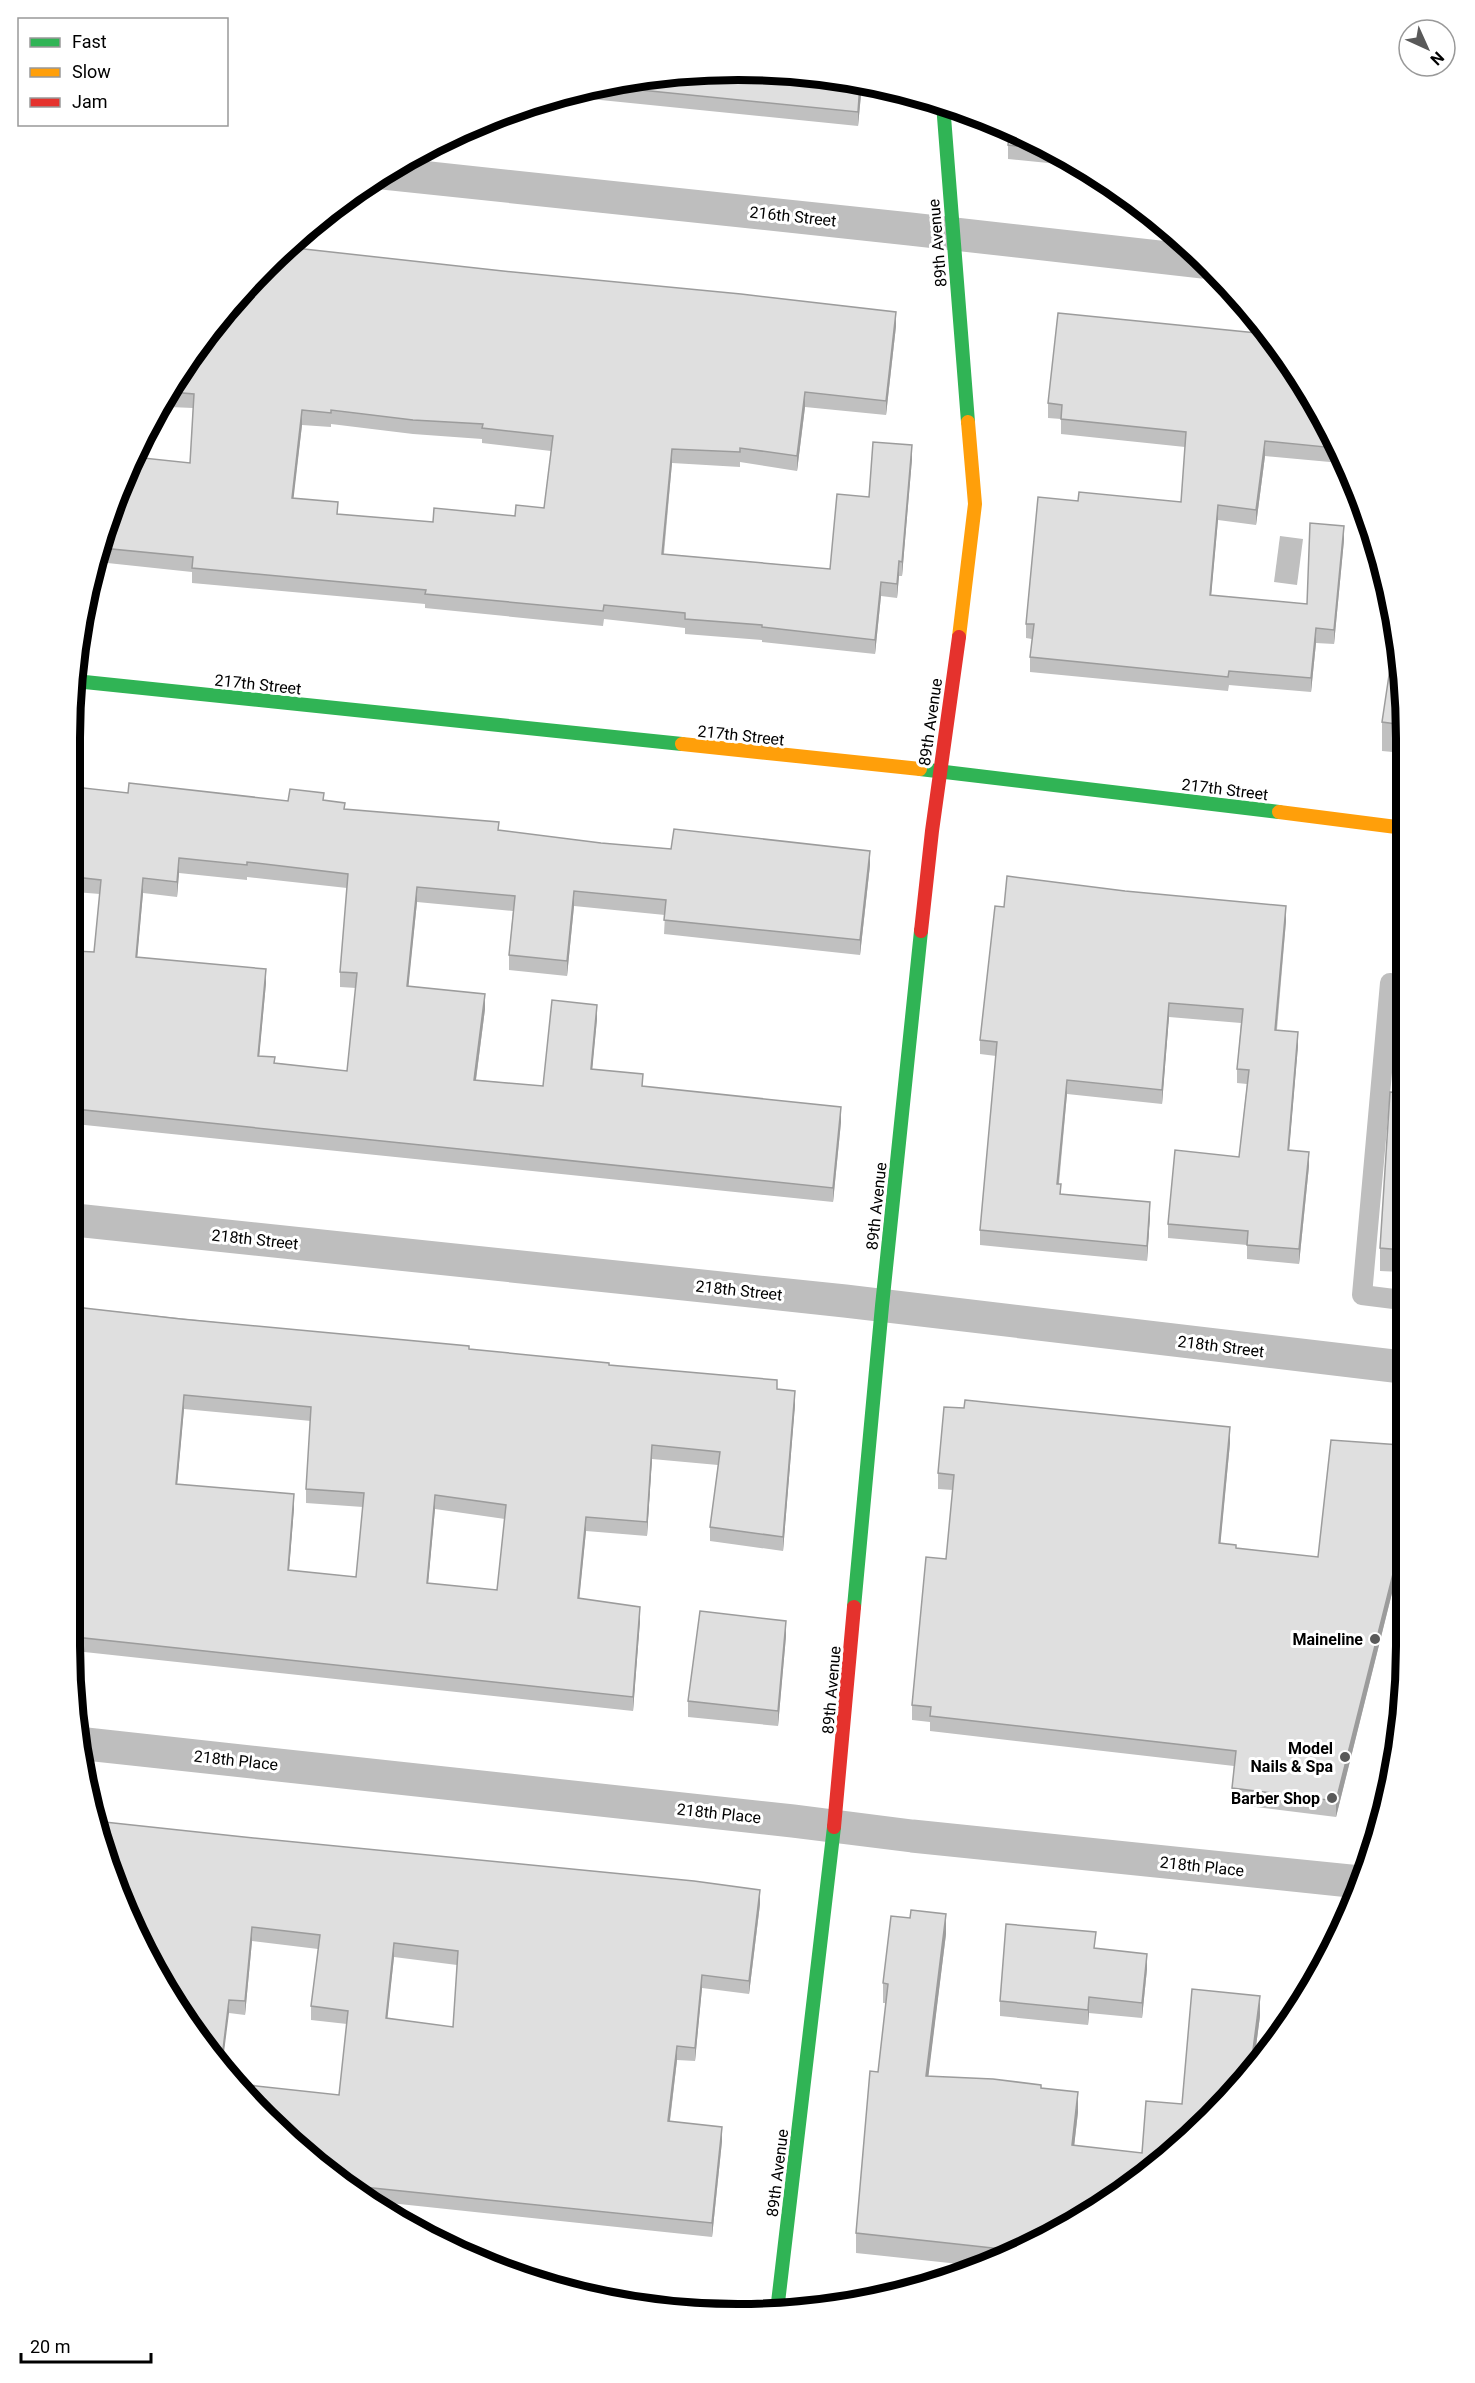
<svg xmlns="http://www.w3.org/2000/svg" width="1475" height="2383" viewBox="0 0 1475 2383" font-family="Roboto,sans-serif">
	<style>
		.water { fill: #bfbfbf }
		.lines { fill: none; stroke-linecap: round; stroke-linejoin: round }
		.lane { stroke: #bebebe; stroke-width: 20 }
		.street { stroke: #bebebe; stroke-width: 33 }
		.fast { stroke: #30b455; stroke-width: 14 }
		.slow { stroke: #ff9f0a; stroke-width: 14 }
		.jam { stroke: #e5322d; stroke-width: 14 }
		.wall { fill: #c0c0c0; fill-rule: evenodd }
		.shaded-wall { fill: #9c9c9c }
		.building { fill: #dfdfdf; stroke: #9c9c9c; stroke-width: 1.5; fill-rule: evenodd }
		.poi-dot { fill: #595959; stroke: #fff; stroke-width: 2 }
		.labels { text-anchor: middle; stroke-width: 6; stroke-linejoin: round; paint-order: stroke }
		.street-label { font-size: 16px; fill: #000; stroke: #fff }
		.poi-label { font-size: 16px; font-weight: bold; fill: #000; stroke: #fff; text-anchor: end }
		.rim { fill: none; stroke: #000; stroke-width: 8 }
	</style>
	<rect width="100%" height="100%" fill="#fff"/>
	<!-- water -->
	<path class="water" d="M 1280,536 L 1303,539 L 1297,585 L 1274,582 Z"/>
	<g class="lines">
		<!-- lane -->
		<path class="lane" d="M 1390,983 L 1362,1295 L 1402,1300"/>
		<!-- street -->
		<path class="street" d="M 383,173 L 910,229 L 1203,262
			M 75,1220 L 845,1301 L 1402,1367
			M 77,1743 L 793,1821 L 912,1836 L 1360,1882"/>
		<!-- fast -->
		<path class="fast" d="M 943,104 L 968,422
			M 75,681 L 682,744
			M 920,769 L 1279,812
			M 854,1607 L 882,1306 L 921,931
			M 777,2311 L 834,1827"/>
		<!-- slow -->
		<path class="slow" d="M 959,637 L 975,504 L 968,422
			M 682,744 L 920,769
			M 1279,812 L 1404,828"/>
		<!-- jam -->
		<path class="jam" d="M 921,931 L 932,831 L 959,637
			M 834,1827 L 854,1607"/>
	</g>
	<!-- wall -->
	<path class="wall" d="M 781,70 L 862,84 L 858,126 L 561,96 L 650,75 Z
		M 1033,138 L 1078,166 L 1008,159 L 1008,145 Z
		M 896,326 L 886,415 L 805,407 L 797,471 L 740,462 L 740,467 L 672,463 L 664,554 L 830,569 L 869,497 L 912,459 L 902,576 L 899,576 L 897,598 L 881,596 L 875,654 L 762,642 L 762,640 L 685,634 L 685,628 L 604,619 L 603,626 L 425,608 L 425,604 L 192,583 L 192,572 L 98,562 L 120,482 L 190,463 L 193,408 L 170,407 L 170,403 L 166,403 L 207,331 ZM 331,424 L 413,434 L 482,439 L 482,443 L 551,451 L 544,508 L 515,516 L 433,522 L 338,514 L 293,498 L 302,425 L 331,427 Z
		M 1048,403 L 1317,404 L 1341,463 L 1265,456 L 1256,525 L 1218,520 L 1211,595 L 1307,604 L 1344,540 L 1334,644 L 1316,643 L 1311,692 L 1229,685 L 1228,691 L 1030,672 L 1030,657 L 1032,639 L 1026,638 L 1026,624 L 1078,501 L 1181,502 L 1185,447 L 1061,434 L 1061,419 L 1048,418 Z
		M 1405,693 L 1404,753 L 1382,751 L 1382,722 Z
		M 75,787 L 128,793 L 288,801 L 324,800 L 345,809 L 499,831 L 601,843 L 870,865 L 860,955 L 664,934 L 665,915 L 574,906 L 567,976 L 509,970 L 509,955 L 513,911 L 417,902 L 408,986 L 485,1009 L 476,1080 L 543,1086 L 597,1019 L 592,1069 L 643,1086 L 841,1122 L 833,1202 L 75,1124 L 75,951 L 94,952 L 100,894 L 75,892 ZM 179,873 L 247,880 L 247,877 L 347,888 L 340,972 L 340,987 L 356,988 L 347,1071 L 275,1063 L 259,1056 L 266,983 L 137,957 L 143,893 L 177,897 Z
		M 1286,921 L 1277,1030 L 1298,1046 L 1289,1150 L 1309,1166 L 1299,1264 L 1247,1259 L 1247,1245 L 1168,1238 L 1168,1224 L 1239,1157 L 1247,1084 L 1237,1083 L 1237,1069 L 1241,1023 L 1169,1017 L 1162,1104 L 1067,1094 L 1059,1184 L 1061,1194 L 1150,1216 L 1147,1261 L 980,1245 L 980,1230 L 996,1056 L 980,1054 L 980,1040 Z
		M 1403,1093 L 1402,1272 L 1380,1271 L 1380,1248 Z
		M 75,1307 L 469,1349 L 609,1365 L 777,1389 L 795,1405 L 783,1551 L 710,1541 L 710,1527 L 718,1465 L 652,1459 L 647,1536 L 586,1531 L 579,1599 L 640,1621 L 633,1711 L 75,1651 L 75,1519 L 79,1475 L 75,1474 ZM 184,1409 L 311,1421 L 306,1489 L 306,1503 L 363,1507 L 356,1577 L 289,1570 L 294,1508 L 177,1484 ZM 435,1509 L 505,1519 L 497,1590 L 428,1583 Z
		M 1230,1443 L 1220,1544 L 1393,1589 L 1336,1817 L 1232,1804 L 1232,1788 L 1234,1766 L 930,1731 L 930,1722 L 912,1720 L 912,1705 L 946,1559 L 953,1490 L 938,1489 L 938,1473 Z
		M 786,1636 L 778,1726 L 688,1717 L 688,1701 Z
		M 104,1860 L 760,1904 L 749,1994 L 702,1988 L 695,2061 L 677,2060 L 670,2121 L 722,2141 L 712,2237 L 371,2201 L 331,2176 L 347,2024 L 311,2020 L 311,2006 L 318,1949 L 252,1941 L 245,2015 L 229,2013 ZM 394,1957 L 457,1965 L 453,2027 L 387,2018 Z
		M 946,1934 L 928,2076 L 1041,2088 L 1078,2112 L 1074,2146 L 1142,2153 L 1182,2104 L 1260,2016 L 1253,2069 L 1210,2118 L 1109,2201 L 978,2266 L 856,2253 L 856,2233 L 878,2072 L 886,2003 L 883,2003 L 883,1983 Z
		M 1147,1969 L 1142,2018 L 1089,2013 L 1088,2025 L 1000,2016 L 1000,2001 Z"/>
	<!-- shaded-wall -->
	<path class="shaded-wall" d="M 860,83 L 862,84 L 858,126 L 858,112 Z
		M 896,312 L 896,326 L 886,415 L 886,401 Z
		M 805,392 L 805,407 L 797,471 L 797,456 Z
		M 302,410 L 302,425 L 292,512 L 292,498 Z
		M 1265,441 L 1265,456 L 1256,525 L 1256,510 Z
		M 912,445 L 912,459 L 902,576 L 902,562 Z
		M 672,449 L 672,463 L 662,568 L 662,554 Z
		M 1218,505 L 1218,520 L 1210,609 L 1210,595 Z
		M 1344,526 L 1344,540 L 1334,644 L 1334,630 Z
		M 899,561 L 899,576 L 897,598 L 897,584 Z
		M 881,582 L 881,596 L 875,654 L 875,640 Z
		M 1316,628 L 1316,643 L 1311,692 L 1311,678 Z
		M 870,851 L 870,865 L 860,955 L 860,940 Z
		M 179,858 L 179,873 L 177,897 L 177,882 Z
		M 143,878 L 143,893 L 136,972 L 136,957 Z
		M 417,887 L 417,902 L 407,1001 L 407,986 Z
		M 574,891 L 574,906 L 567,976 L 567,961 Z
		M 1286,906 L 1286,921 L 1275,1044 L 1275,1030 Z
		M 266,969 L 266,983 L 258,1070 L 258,1056 Z
		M 485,994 L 485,1009 L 474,1094 L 474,1080 Z
		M 1169,1003 L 1169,1017 L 1162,1104 L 1162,1090 Z
		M 597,1005 L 597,1019 L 591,1083 L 591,1069 Z
		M 1298,1032 L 1298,1046 L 1288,1164 L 1288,1150 Z
		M 1067,1080 L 1067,1094 L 1057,1198 L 1057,1184 Z
		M 841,1107 L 841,1122 L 833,1202 L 833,1188 Z
		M 1309,1152 L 1309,1166 L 1299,1264 L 1299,1249 Z
		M 1150,1202 L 1150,1216 L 1147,1261 L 1147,1246 Z
		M 795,1391 L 795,1405 L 783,1551 L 783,1537 Z
		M 184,1395 L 184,1409 L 176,1498 L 176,1484 Z
		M 1230,1427 L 1230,1443 L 1219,1559 L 1219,1543 Z
		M 652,1445 L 652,1459 L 647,1536 L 647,1522 Z
		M 1401,1477 L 1401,1493 L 1393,1589 L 1336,1817 L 1336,1801 Z
		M 294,1494 L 294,1508 L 288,1584 L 288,1570 Z
		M 435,1495 L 435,1509 L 427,1596 L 427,1583 Z
		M 586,1517 L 586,1531 L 578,1612 L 578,1598 Z
		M 640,1607 L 640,1621 L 633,1711 L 633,1697 Z
		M 786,1621 L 786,1636 L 778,1726 L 778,1711 Z
		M 760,1890 L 760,1904 L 749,1994 L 749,1981 Z
		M 946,1914 L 946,1934 L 926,2096 L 926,2076 Z
		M 252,1927 L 252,1941 L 245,2015 L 245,2001 Z
		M 394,1943 L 394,1957 L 386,2032 L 386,2018 Z
		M 1147,1954 L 1147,1969 L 1142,2018 L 1142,2003 Z
		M 702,1975 L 702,1988 L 695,2061 L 695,2048 Z
		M 1260,1996 L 1260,2016 L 1253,2069 L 1250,2073 Z
		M 1089,1997 L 1089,2013 L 1088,2025 L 1088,2010 Z
		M 229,2000 L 229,2013 L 222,2068 L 221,2066 Z
		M 677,2046 L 677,2060 L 668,2135 L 668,2121 Z
		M 1078,2092 L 1078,2112 L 1072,2165 L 1072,2145 Z
		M 722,2127 L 722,2141 L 712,2237 L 712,2223 Z"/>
	<!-- building -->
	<path class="building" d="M 781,70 L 860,83 L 858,112 L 601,86 L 650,75 Z
		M 1010,129 L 1033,138 L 1052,150 L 1008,145 Z
		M 286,247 L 503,271 L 741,294 L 896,312 L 886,401 L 805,392 L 797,456 L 740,448 L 740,452 L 672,449 L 662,554 L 830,569 L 837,494 L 869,497 L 873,442 L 912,445 L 902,562 L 899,561 L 897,584 L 881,582 L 875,640 L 762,627 L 762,625 L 685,619 L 685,613 L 604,605 L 603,611 L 425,594 L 426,590 L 192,568 L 193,557 L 102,548 L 120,482 L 134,457 L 190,463 L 194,394 L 171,392 L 207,331 ZM 302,410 L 331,413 L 331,410 L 413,420 L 483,424 L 482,428 L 553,436 L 544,508 L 516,505 L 515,516 L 434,508 L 433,522 L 337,514 L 338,502 L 292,498 Z
		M 1058,313 L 1267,334 L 1317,404 L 1335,448 L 1265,441 L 1256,510 L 1218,505 L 1210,595 L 1307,604 L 1310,523 L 1344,526 L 1334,630 L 1316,628 L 1311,678 L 1229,671 L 1228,677 L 1030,657 L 1034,624 L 1026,624 L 1038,497 L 1078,501 L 1079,492 L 1181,502 L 1186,432 L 1061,419 L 1062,405 L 1048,403 Z
		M 1395,635 L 1405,693 L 1404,725 L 1382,722 Z
		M 129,783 L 288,801 L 290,789 L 324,793 L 323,800 L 345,803 L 344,809 L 499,822 L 498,830 L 601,843 L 671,849 L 674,829 L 870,851 L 860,940 L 664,920 L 666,900 L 574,891 L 567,961 L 509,955 L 515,896 L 417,887 L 407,986 L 485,994 L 474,1080 L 543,1086 L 552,1000 L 597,1005 L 591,1069 L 643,1074 L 642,1086 L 841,1107 L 833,1188 L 75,1109 L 75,951 L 94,952 L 101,880 L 75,877 L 75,787 L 128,793 ZM 179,858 L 247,865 L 247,862 L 348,874 L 340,972 L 357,973 L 347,1071 L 274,1063 L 275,1057 L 258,1056 L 266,969 L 136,957 L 143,878 L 177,882 Z
		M 1007,876 L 1125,891 L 1286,906 L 1275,1030 L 1298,1032 L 1288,1150 L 1309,1152 L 1299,1249 L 1247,1245 L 1248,1231 L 1168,1224 L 1175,1150 L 1239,1157 L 1249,1070 L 1237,1069 L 1243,1009 L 1169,1003 L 1162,1090 L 1067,1080 L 1057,1184 L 1061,1184 L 1060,1194 L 1150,1202 L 1147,1246 L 980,1230 L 997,1042 L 980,1040 L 995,906 L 1004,907 Z
		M 1390,1092 L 1403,1093 L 1402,1250 L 1380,1248 Z
		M 75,1307 L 181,1319 L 469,1346 L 469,1349 L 609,1363 L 609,1365 L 777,1380 L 777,1389 L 795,1391 L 783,1537 L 710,1527 L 720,1452 L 652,1445 L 647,1522 L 586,1517 L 578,1598 L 640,1607 L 633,1697 L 75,1637 L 75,1519 L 81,1461 L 75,1460 ZM 184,1395 L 311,1407 L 306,1489 L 364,1493 L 356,1577 L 288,1570 L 294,1494 L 176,1484 ZM 435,1495 L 506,1505 L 497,1590 L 427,1583 Z
		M 965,1400 L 1230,1427 L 1219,1543 L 1236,1545 L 1236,1548 L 1318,1557 L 1331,1440 L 1401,1445 L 1401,1477 L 1393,1574 L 1336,1801 L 1232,1788 L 1236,1751 L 930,1716 L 931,1707 L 912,1705 L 926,1557 L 946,1559 L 954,1475 L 938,1473 L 944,1407 L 964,1408 Z
		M 700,1611 L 786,1621 L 778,1711 L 688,1701 Z
		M 95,1821 L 244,1837 L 694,1881 L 760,1890 L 749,1981 L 702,1975 L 695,2048 L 677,2046 L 668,2121 L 722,2127 L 712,2223 L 344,2185 L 331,2176 L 239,2084 L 339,2095 L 348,2011 L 311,2006 L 320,1935 L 252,1927 L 245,2001 L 229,2000 L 221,2066 L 207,2052 L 138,1941 L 104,1860 ZM 394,1943 L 458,1951 L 453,2027 L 386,2018 Z
		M 911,1910 L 946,1914 L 926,2076 L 993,2079 L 1041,2085 L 1041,2088 L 1078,2092 L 1072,2145 L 1142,2153 L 1146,2101 L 1182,2104 L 1192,1989 L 1260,1996 L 1250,2073 L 1210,2118 L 1109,2201 L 1011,2250 L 856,2233 L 870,2071 L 878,2072 L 888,1984 L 883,1983 L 891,1916 L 910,1918 Z
		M 1006,1924 L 1096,1932 L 1094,1948 L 1147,1954 L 1142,2003 L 1089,1997 L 1088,2010 L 1000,2001 Z"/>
	<!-- markers -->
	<g class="poi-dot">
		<circle cx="1375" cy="1639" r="6"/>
		<circle cx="1345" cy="1757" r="6"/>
		<circle cx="1332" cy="1798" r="6"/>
	</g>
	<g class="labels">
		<!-- street labels -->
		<g class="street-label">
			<text transform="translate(793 216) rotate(6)" y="6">216th Street</text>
			<text transform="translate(937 243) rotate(-95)" y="6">89th Avenue</text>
			<text transform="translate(258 684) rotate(6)" y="6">217th Street</text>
			<text transform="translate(930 722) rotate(-82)" y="6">89th Avenue</text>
			<text transform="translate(741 735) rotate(6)" y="6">217th Street</text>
			<text transform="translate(1225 789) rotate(7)" y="6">217th Street</text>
			<text transform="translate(876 1206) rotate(-84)" y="6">89th Avenue</text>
			<text transform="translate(255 1239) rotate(6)" y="6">218th Street</text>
			<text transform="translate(739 1290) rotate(6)" y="6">218th Street</text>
			<text transform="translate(1221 1346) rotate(7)" y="6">218th Street</text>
			<text transform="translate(831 1690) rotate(-85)" y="6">89th Avenue</text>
			<text transform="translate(236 1760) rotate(6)" y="6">218th Place</text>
			<text transform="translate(719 1813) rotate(6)" y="6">218th Place</text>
			<text transform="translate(1202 1866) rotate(6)" y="6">218th Place</text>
			<text transform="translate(777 2173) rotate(-83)" y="6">89th Avenue</text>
		</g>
		<!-- poi labels -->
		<g class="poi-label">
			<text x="1363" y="1645">Maineline</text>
			<text x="1333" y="1754">Model<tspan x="1333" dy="18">Nails &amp; Spa</tspan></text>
			<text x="1320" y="1804">Barber Shop</text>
		</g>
	</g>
	<!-- crop -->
	<path d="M0 0H1475V2383H0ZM738 80H738A658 658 0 0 1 1396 738V1646A658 658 0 0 1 738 2304H738A658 658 0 0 1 80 1646V738A658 658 0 0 1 738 80Z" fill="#fff" fill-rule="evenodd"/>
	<path class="rim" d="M738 80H738A658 658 0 0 1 1396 738V1646A658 658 0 0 1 738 2304H738A658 658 0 0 1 80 1646V738A658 658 0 0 1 738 80Z"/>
	<!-- legend -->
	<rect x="18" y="18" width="210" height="108" fill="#ffffff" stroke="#999999" stroke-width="1.5"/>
	<rect x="30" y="38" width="30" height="9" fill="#30b455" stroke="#999999" stroke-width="1.5"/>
	<text x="72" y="48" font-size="18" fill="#000000">Fast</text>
	<rect x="30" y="68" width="30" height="9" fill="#ff9f0a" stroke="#999999" stroke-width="1.5"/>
	<text x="72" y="78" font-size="18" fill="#000000">Slow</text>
	<rect x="30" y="98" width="30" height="9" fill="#e5322d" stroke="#999999" stroke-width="1.5"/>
	<text x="72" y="108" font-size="18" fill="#000000">Jam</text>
	<!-- north arrow -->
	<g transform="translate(1427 48) rotate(135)"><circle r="28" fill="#ffffff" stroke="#999999" stroke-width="1.5"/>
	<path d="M0-4.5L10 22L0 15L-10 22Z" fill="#595959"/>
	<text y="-9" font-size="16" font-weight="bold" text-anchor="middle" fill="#000000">N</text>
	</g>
	<!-- scale -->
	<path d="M21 2353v9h130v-9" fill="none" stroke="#000000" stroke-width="3"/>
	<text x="30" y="2353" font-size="18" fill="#000000" stroke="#ffffff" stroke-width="4.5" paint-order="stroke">20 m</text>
</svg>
